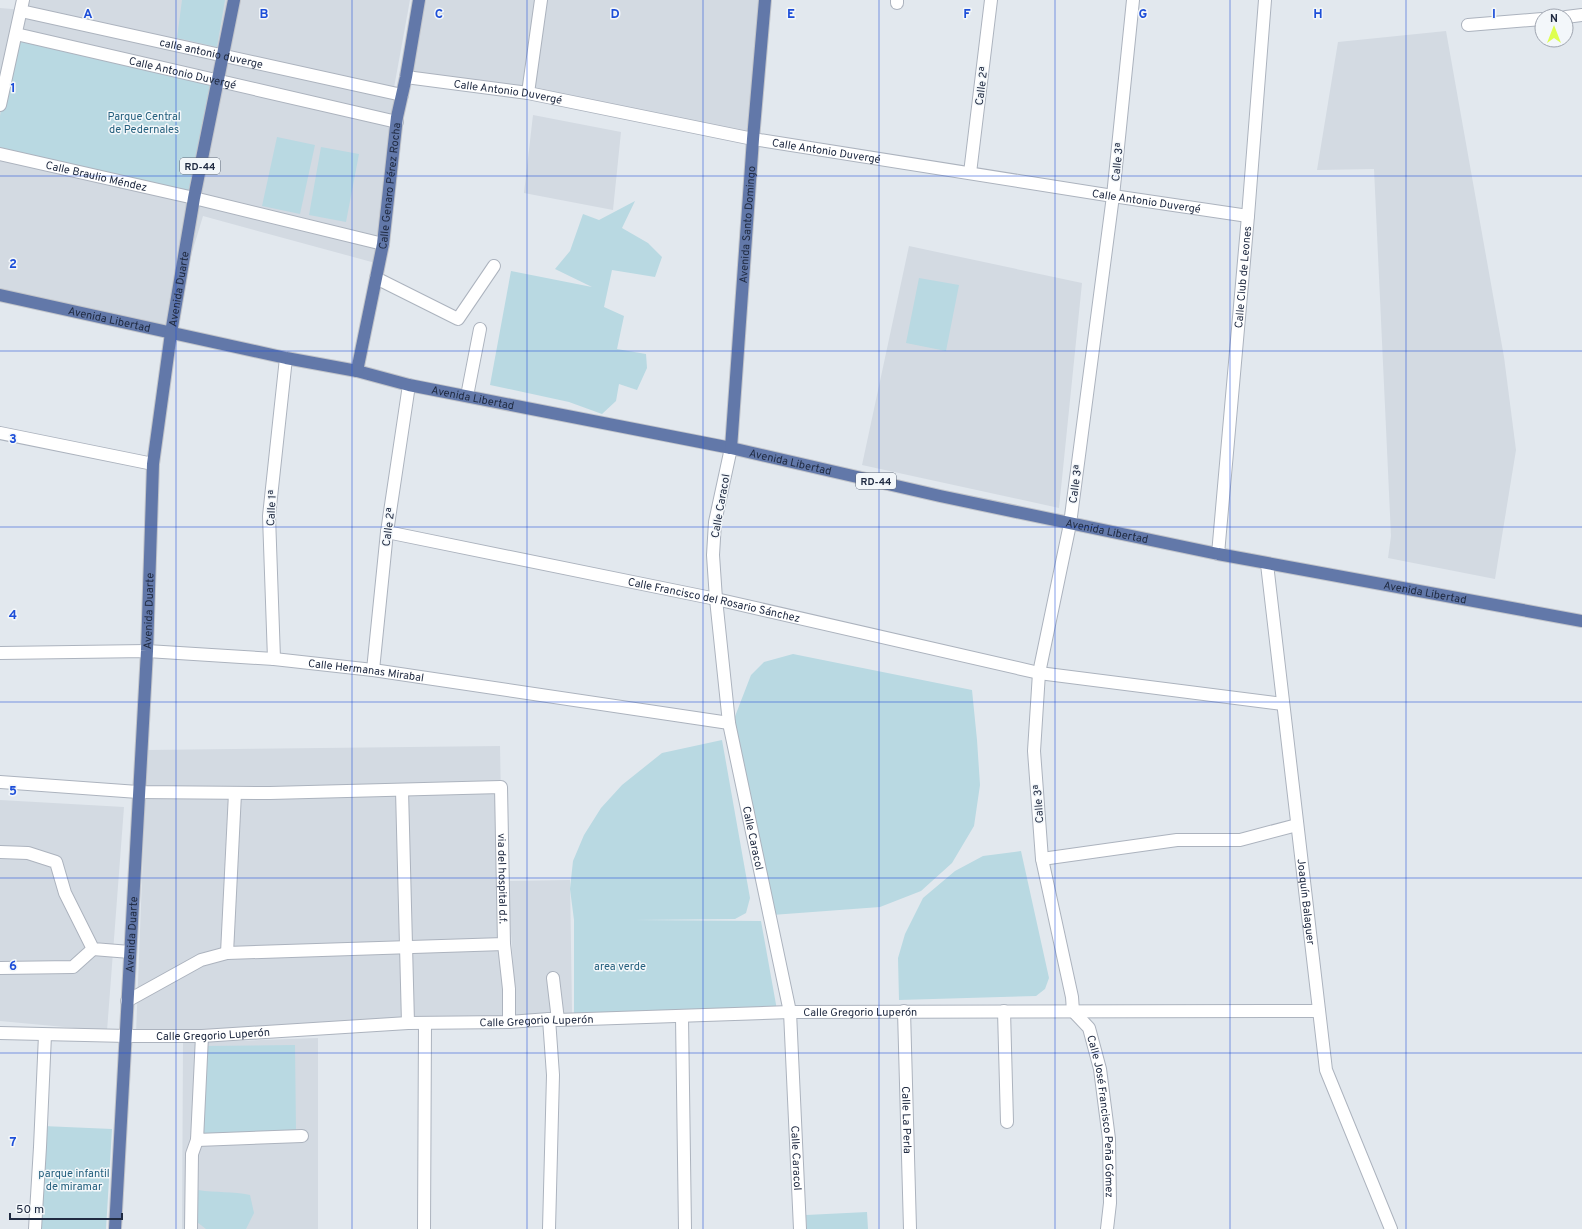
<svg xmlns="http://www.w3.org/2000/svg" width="1582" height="1229" viewBox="0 0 1582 1229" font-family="Overpass,sans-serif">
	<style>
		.built { fill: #d3dae2 }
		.green { fill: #b9d9e2 }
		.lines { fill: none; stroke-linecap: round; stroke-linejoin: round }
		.minor-casing { stroke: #acb3be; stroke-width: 14 }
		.major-casing { stroke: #c1c4ca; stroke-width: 14 }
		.minor { stroke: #fff; stroke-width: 12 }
		.major { stroke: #6278a9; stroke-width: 12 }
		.grid { fill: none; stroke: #1d4ed8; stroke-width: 1; stroke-opacity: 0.55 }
		.labels { text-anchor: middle; stroke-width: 3; stroke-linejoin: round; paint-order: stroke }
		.shield { fill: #f3f7fa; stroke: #5f6879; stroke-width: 1 }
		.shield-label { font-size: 10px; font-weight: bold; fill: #202b42 }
		.street-label { font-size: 11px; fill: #202b42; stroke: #f3f7fa }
		.park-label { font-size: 11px; fill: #25607e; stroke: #f3f7fa }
		.grid-label { font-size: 13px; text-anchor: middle; font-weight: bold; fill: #1d4ed8; stroke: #f3f7fa; stroke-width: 3; stroke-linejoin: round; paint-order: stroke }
	</style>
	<rect width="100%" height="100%" fill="#e2e8ee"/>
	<!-- built -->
	<path class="built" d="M 26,0 L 410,0 L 393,93 L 402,95 L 379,264 L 203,216 L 169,329 L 0,298 L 0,8 L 24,10 Z
		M 423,0 L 537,0 L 524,90 L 410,74 Z
		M 545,0 L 760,0 L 748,134 L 531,90 Z
		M 1446,31 L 1504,357 L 1516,450 L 1495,579 L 1388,558 L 1391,536 L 1374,169 L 1317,170 L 1338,42 Z
		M 533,115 L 621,132 L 613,210 L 524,193 Z
		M 909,246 L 1082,283 L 1059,508 L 862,465 Z
		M 500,746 L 505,1017 L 136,1034 L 147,750 Z
		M 0,800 L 124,807 L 107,1031 L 0,1021 Z
		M 570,880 L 572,1013 L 516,1017 L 508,881 Z
		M 318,1038 L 318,1229 L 182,1229 L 183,1043 Z"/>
	<!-- green -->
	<path class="green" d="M 182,0 L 225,0 L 217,47 L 177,38 Z
		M 18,37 L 217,74 L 192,196 L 0,147 L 0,116 Z
		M 277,137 L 315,145 L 300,214 L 262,206 Z
		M 321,147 L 359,154 L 346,222 L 309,215 Z
		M 635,201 L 622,228 L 648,243 L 662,257 L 655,277 L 612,270 L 604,307 L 624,316 L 617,349 L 646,354 L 647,368 L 637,390 L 619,384 L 616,401 L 602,414 L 569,402 L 490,385 L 511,271 L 592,287 L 555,269 L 570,251 L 583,214 L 599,220 Z
		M 919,278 L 959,285 L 946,351 L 906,343 Z
		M 793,654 L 972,690 L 977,740 L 980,785 L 974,826 L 952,863 L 921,891 L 880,907 L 772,915 L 734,719 L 751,675 L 764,662 Z
		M 722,740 L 750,898 L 746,913 L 735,919 L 635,920 L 761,921 L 777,1010 L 574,1013 L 574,920 L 570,889 L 573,861 L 584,835 L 601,808 L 622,785 L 662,753 Z
		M 1021,851 L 1049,978 L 1045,989 L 1036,996 L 899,1000 L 898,958 L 905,934 L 923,898 L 955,871 L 983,856 Z
		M 295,1045 L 296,1132 L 203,1134 L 202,1046 Z
		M 43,1126 L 112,1129 L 106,1229 L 38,1229 Z
		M 198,1190 C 216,1193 233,1191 250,1195 L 254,1213 L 246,1229 L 206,1229 L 197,1222 L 195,1215 L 194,1195 Z
		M 867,1212 L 868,1229 L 807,1229 L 806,1215 Z"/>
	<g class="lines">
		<defs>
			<g id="minor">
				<path d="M 897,3 L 897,0"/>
				<path id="s1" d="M 21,11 L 402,95"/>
				<path d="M 1566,17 L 1582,15"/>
				<path d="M 1468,25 L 1542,19"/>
				<path id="s2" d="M 16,34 L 397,122"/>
				<path id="s3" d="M 406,77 L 528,93 L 753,139 L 1113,196 L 1248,216"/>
				<path d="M 528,93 L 541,0"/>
				<path d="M 0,105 L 23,0"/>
				<path id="s4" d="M 0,154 L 194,198 L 383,244"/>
				<path d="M 970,173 L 991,0"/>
				<path d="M 376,278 L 458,319 L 494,266"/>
				<path d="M 467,396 L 480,329"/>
				<path d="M 0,433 L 153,464"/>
				<path id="s5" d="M 731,448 L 715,522 L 713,555 L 716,599 L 729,723 L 790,1012 L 800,1229"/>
				<path id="s6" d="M 387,532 L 716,599 L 1039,673 L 1283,704"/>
				<path id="s7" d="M 1218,554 L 1248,216 L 1265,0"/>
				<path id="s8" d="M 1267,564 L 1326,1070 L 1391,1229"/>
				<path id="s9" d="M 0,653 L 147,651 L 274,659 L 373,670 L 729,723"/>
				<path d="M 274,659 L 269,516 L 286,358"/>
				<path d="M 373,670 L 387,532 L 409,385"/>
				<path id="s10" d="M 0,782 L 138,792 L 270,793 L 501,787 L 504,944 L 227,953 L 201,960 L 127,1001"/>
				<path d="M 402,790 L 408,1023"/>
				<path d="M 0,852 L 28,853 L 56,862 L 65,893 L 93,949 L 130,952"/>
				<path d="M 1042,859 L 1177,840 L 1240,840 L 1297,825"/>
				<path d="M 504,944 L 509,989 L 509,1022"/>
				<path d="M 227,953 L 235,793"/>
				<path d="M 0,968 L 73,967 L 93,949"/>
				<path d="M 553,978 L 558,1020"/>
				<path id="s11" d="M 904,1011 L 910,1229"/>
				<path d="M 1004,1011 L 1007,1122"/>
				<path d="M 1073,1011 L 1072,997 L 1042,859 L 1034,751 L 1039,673 L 1070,524 L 1113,196 L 1133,0"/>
				<path id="s12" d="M 1073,1011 L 1089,1028 L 1100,1069 L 1109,1139 L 1110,1203 L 1107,1229"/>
				<path d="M 682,1017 L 685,1229"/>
				<path id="s13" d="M 0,1033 L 127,1036 L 202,1036 L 408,1023 L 509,1022 L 549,1019 L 558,1020 L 790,1012 L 1319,1011"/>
				<path d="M 202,1036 L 197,1140 L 302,1136"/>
				<path d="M 35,1229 L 40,1147 L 45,1035"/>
				<path d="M 191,1229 L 192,1154 L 197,1140"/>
				<path d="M 424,1229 L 425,1024"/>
				<path d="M 549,1229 L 553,1075 L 549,1019"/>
			</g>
			<g id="major">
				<path id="s14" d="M 0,295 L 286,358 L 357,371 L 409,385 L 731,448 L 940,496 L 1218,554 L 1582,621"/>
				<path id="s15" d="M 357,371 L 383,244 L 397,117 L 406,77 L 419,0"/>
				<path id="s16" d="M 731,448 L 753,139 L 765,0"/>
				<path id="s17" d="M 115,1229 L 147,651 L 153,464 L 171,333 L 194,198 L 234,0"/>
			</g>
		</defs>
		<!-- minor casing -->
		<use href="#minor" class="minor-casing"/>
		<!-- major casing -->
		<use href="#major" class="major-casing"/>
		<!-- minor -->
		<use href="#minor" class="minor"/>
		<!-- major -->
		<use href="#major" class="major"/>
	</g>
	<!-- grid -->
	<path class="grid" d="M 176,0 L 176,1229M 352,0 L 352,1229M 527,0 L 527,1229M 703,0 L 703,1229M 879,0 L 879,1229M 1055,0 L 1055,1229M 1230,0 L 1230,1229M 1406,0 L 1406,1229M 0,176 L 1582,176M 0,351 L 1582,351M 0,527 L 1582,527M 0,702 L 1582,702M 0,878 L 1582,878M 0,1053 L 1582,1053"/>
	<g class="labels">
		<!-- shield labels -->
		<g class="shield">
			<rect x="180" y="158" width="40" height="16" rx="3"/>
			<rect x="856" y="473" width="40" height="16" rx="3"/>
		</g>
		<g class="shield-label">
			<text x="200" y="170">RD-44</text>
			<text x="876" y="485">RD-44</text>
		</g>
		<!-- street labels -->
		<g class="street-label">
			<text dy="4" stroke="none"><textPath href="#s1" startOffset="195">calle antonio duverge</textPath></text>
			<text dy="4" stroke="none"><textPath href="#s2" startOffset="171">Calle Antonio Duvergé</textPath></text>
			<text transform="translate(981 86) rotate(-83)" y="4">Calle 2ª</text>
			<text dy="4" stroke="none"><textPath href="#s3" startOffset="103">Calle Antonio Duvergé</textPath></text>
			<text dy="4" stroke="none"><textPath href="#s3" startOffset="427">Calle Antonio Duvergé</textPath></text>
			<text transform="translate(1117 162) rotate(-84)" y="4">Calle 3ª</text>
			<text dy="4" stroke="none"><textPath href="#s4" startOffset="99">Calle Braulio Méndez</textPath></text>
			<text dy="4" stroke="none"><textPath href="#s15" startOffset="188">Calle Genaro Pérez Rocha</textPath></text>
			<text dy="4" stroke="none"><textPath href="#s3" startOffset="751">Calle Antonio Duvergé</textPath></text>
			<text dy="4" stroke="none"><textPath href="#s16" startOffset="224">Avenida Santo Domingo</textPath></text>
			<text dy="4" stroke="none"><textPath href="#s7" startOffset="278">Calle Club de Leones</textPath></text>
			<text dy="4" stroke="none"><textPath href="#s17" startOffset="943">Avenida Duarte</textPath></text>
			<text dy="4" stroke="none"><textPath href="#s14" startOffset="112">Avenida Libertad</textPath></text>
			<text dy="4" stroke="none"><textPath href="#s14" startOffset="484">Avenida Libertad</textPath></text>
			<text dy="4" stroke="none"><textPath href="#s14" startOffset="808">Avenida Libertad</textPath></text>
			<text transform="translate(1075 484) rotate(-82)" y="4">Calle 3ª</text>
			<text transform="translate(720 506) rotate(-80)" y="4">Calle Caracol</text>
			<text transform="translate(271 508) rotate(-87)" y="4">Calle 1ª</text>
			<text transform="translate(388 527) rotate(-83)" y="4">Calle 2ª</text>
			<text dy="4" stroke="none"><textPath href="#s14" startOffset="1132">Avenida Libertad</textPath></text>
			<text dy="4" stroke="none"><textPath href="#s14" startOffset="1456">Avenida Libertad</textPath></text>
			<text dy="4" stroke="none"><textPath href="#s6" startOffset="334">Calle Francisco del Rosario Sánchez</textPath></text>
			<text dy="4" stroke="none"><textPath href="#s17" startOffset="619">Avenida Duarte</textPath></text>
			<text dy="4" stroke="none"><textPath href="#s9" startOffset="367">Calle Hermanas Mirabal</textPath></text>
			<text transform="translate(1038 804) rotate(-94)" y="4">Calle 3ª</text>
			<text dy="4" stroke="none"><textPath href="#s5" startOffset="395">Calle Caracol</textPath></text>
			<text dy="4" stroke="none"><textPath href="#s10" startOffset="593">via del hospital d.f.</textPath></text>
			<text dy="4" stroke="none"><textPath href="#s8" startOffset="340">Joaquín Balaguer</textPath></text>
			<text dy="4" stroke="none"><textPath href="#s17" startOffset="295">Avenida Duarte</textPath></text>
			<text dy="4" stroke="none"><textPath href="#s13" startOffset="861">Calle Gregorio Luperón</textPath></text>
			<text dy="4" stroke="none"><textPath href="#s13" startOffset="537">Calle Gregorio Luperón</textPath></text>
			<text dy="4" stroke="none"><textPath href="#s13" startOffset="213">Calle Gregorio Luperón</textPath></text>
			<text dy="4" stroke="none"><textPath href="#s12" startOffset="113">Calle José Francisco Peña Gómez</textPath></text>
			<text dy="4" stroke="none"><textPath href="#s11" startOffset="109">Calle La Perla</textPath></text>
			<text dy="4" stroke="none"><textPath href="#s5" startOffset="719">Calle Caracol</textPath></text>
		</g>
		<!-- park labels -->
		<g class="park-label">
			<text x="144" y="120">Parque Central<tspan x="144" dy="13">de Pedernales</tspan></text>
			<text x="620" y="970">area verde</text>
			<text x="74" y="1177">parque infantil<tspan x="74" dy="13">de miramar</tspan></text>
		</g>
	</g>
	<g class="grid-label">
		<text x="88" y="18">A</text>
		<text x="264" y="18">B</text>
		<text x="439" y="18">C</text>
		<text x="615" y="18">D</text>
		<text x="791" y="18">E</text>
		<text x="967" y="18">F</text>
		<text x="1143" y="18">G</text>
		<text x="1318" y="18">H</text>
		<text x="1494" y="18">I</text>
		<text x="13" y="92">1</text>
		<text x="13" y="268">2</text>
		<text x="13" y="443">3</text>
		<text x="13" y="619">4</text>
		<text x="13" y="795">5</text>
		<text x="13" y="970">6</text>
		<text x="13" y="1146">7</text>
	</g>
	<!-- north arrow -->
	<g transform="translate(1554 28)"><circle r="19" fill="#f3f7fa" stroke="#9fa5b0"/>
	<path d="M0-3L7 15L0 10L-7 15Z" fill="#deff4f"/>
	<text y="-6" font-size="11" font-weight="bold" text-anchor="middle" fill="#202b42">N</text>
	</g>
	<!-- scale -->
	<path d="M10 1213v6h112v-6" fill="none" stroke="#202b42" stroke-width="2"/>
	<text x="16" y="1213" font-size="12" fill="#202b42" stroke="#f3f7fa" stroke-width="3" paint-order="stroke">50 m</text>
</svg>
